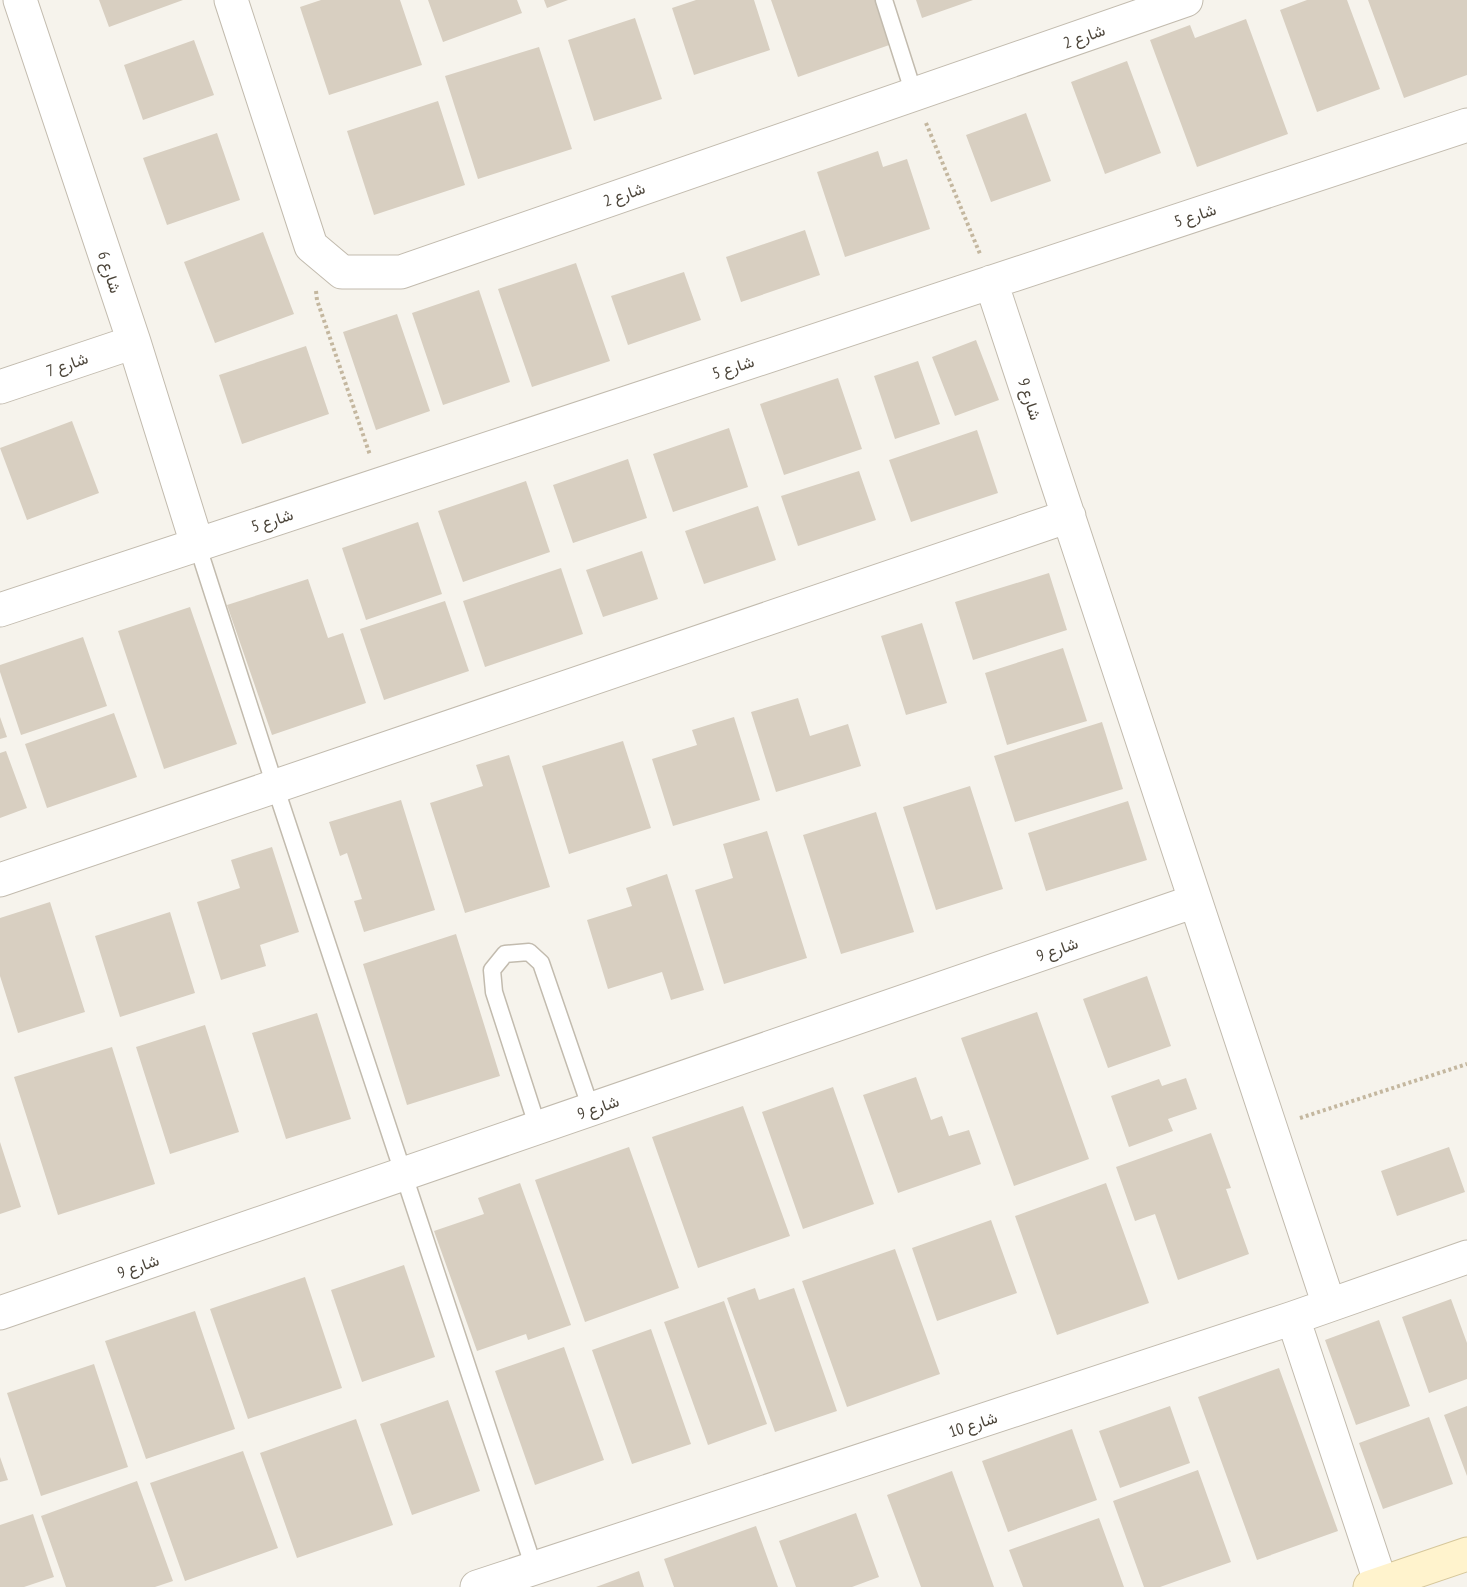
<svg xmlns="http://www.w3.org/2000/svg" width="1467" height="1587" viewBox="0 0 1467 1587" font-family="'PT Sans Narrow',Vazirmatn,sans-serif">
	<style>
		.building { fill: #d8cfc1 }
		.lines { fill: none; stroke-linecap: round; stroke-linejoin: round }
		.lane-casing { stroke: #c2bbae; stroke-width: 19 }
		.street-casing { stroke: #c2bbae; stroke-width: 35 }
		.secondary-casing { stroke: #d6c79b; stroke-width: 35 }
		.path { stroke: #c4b79f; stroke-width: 4; stroke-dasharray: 3 3; stroke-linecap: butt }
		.lane { stroke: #fff; stroke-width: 16 }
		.street { stroke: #fff; stroke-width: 33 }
		.secondary { stroke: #fff3cd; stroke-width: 33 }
		.labels { text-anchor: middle; stroke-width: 4.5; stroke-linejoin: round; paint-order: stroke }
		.street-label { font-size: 16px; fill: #4b4439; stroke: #fff }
	</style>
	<rect width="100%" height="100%" fill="#f6f3ec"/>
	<!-- building -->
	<path class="building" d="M 99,0 L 183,0 L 109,27 Z
		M 321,0 L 400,0 L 422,65 L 329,95 L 300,7 Z
		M 428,0 L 517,0 L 522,13 L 443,42 Z
		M 544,0 L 568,0 L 547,8 Z
		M 696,0 L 754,0 L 770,50 L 694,75 L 672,8 Z
		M 771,0 L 880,0 L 895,43 L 798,77 Z
		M 916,0 L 973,0 L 922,18 Z
		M 1307,0 L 1347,0 L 1380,89 L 1317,112 L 1280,10 Z
		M 1368,0 L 1467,0 L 1467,75 L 1404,98 Z
		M 635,18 L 662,99 L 594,121 L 568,40 Z
		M 1246,19 L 1288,134 L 1197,167 L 1150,40 L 1190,25 L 1195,38 Z
		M 194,40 L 214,95 L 143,120 L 124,65 Z
		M 539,47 L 572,149 L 478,179 L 445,76 Z
		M 1127,61 L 1161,153 L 1105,174 L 1071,82 Z
		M 438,101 L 465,185 L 374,215 L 347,131 Z
		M 1026,113 L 1051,181 L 991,202 L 966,135 Z
		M 217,133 L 240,200 L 167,225 L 143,158 Z
		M 878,151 L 883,167 L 907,159 L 930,229 L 845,257 L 817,172 Z
		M 805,230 L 820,275 L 741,302 L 726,257 Z
		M 263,232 L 294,314 L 215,343 L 184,262 Z
		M 576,263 L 610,361 L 532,387 L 498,289 Z
		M 684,272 L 701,320 L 628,345 L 611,296 Z
		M 479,290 L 510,382 L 443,405 L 412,313 Z
		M 397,314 L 430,411 L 376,430 L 343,332 Z
		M 976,340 L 999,400 L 955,416 L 932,357 Z
		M 306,346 L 329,414 L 242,444 L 219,375 Z
		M 918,361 L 940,424 L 895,439 L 874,376 Z
		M 838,378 L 862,449 L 784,475 L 760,404 Z
		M 72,421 L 99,493 L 27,520 L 0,448 Z
		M 729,428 L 748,487 L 673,512 L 653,454 Z
		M 977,430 L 998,493 L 911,522 L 889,460 Z
		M 628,459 L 647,518 L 573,543 L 553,485 Z
		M 859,471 L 876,520 L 798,546 L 781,496 Z
		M 526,481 L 550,552 L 463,582 L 438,511 Z
		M 758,506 L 776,560 L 704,584 L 685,531 Z
		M 418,522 L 442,594 L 366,620 L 342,548 Z
		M 642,551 L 658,599 L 603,617 L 586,570 Z
		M 561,568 L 583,634 L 485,667 L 463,601 Z
		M 1049,573 L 1067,630 L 973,660 L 955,602 Z
		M 308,579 L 328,638 L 343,633 L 366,703 L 272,735 L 227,605 Z
		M 445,601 L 469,671 L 384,700 L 360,629 Z
		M 190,607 L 237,744 L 164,769 L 118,631 Z
		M 922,623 L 947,703 L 906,715 L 881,636 Z
		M 83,637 L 107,706 L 21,735 L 0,672 L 0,665 Z
		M 1063,648 L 1087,721 L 1007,745 L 985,673 Z
		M 798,698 L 810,736 L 848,724 L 861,766 L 776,792 L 751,712 Z
		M 114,713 L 137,777 L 47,808 L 25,744 Z
		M 0,717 L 7,737 L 0,739 Z
		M 734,717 L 760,800 L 673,826 L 652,759 L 697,745 L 692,730 Z
		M 1102,722 L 1123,789 L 1015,822 L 994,756 Z
		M 623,741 L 651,828 L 569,854 L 542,766 Z
		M 6,751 L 27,808 L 0,818 L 0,753 Z
		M 509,755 L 550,887 L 465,913 L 430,803 L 483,786 L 476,765 Z
		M 970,786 L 1003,889 L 936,910 L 903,807 Z
		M 401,800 L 435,910 L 364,932 L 354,901 L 362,899 L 347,853 L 340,856 L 329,822 Z
		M 1128,801 L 1147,860 L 1046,891 L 1028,833 Z
		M 876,812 L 914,932 L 841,954 L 803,835 Z
		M 767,831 L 807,958 L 724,984 L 695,890 L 733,878 L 723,844 Z
		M 272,847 L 299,932 L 260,945 L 266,966 L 221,980 L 197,902 L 240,888 L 231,860 Z
		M 667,874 L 704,990 L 671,1000 L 662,972 L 608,989 L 587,920 L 632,906 L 626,888 Z
		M 50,902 L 85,1012 L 18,1033 L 0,976 L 0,918 Z
		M 170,912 L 195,993 L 120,1017 L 95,936 Z
		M 456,934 L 500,1076 L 407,1105 L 363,964 Z
		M 1147,976 L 1171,1046 L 1108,1068 L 1083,999 Z
		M 1037,1012 L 1089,1159 L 1014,1186 L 961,1038 Z
		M 317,1013 L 351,1119 L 286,1139 L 252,1033 Z
		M 205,1025 L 239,1132 L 170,1154 L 136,1047 Z
		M 112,1047 L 155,1184 L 58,1215 L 14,1077 Z
		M 916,1077 L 931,1120 L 942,1116 L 949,1136 L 969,1130 L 981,1164 L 898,1193 L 863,1095 Z
		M 1186,1078 L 1197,1109 L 1168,1119 L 1173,1131 L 1129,1147 L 1111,1096 L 1159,1079 L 1162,1086 Z
		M 833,1087 L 874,1204 L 803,1229 L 762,1112 Z
		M 743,1106 L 790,1236 L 698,1268 L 652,1137 Z
		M 1211,1133 L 1231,1188 L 1226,1189 L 1249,1254 L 1178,1280 L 1155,1214 L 1135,1221 L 1116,1167 Z
		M 0,1142 L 21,1207 L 0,1214 Z
		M 629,1147 L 679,1288 L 585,1322 L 535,1180 Z
		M 1449,1147 L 1465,1192 L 1397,1216 L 1381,1171 Z
		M 520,1183 L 571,1325 L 528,1340 L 526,1334 L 477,1351 L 434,1231 L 484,1214 L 478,1198 Z
		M 1106,1183 L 1149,1303 L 1057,1335 L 1015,1216 Z
		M 991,1220 L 1017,1293 L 937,1321 L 912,1248 Z
		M 895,1249 L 940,1374 L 847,1407 L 802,1281 Z
		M 404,1265 L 435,1357 L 362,1382 L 331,1290 Z
		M 305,1277 L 342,1388 L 248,1419 L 210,1309 Z
		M 755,1288 L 759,1300 L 794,1288 L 837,1411 L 775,1432 L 727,1298 Z
		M 1451,1299 L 1467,1343 L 1467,1379 L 1429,1393 L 1402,1317 Z
		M 724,1301 L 767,1424 L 708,1445 L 664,1322 Z
		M 195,1311 L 235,1429 L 146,1459 L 105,1341 Z
		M 1379,1320 L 1410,1406 L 1356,1425 L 1325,1340 Z
		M 651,1329 L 691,1444 L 632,1464 L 592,1350 Z
		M 564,1347 L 604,1460 L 535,1485 L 495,1371 Z
		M 94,1364 L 128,1467 L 41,1496 L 7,1393 Z
		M 1279,1368 L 1338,1531 L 1257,1560 L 1198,1397 Z
		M 448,1400 L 480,1491 L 412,1515 L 380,1424 Z
		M 1170,1406 L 1190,1463 L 1120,1488 L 1099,1431 Z
		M 1467,1406 L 1467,1476 L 1444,1415 Z
		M 1429,1417 L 1453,1484 L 1383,1509 L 1359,1443 Z
		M 356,1419 L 393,1525 L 297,1558 L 260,1453 Z
		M 1072,1429 L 1097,1500 L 1008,1532 L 982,1461 Z
		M 243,1451 L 278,1548 L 185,1581 L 150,1483 Z
		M 0,1457 L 8,1480 L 0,1482 Z
		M 1198,1470 L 1231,1562 L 1160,1587 L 1144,1587 L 1113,1501 Z
		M 952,1471 L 994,1587 L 921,1587 L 887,1495 Z
		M 137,1481 L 173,1581 L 155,1587 L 66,1587 L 41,1516 Z
		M 856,1513 L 879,1577 L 852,1587 L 796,1587 L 779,1541 Z
		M 33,1514 L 54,1577 L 24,1587 L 0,1587 L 0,1525 Z
		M 1099,1518 L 1124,1587 L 1023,1587 L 1009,1550 Z
		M 756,1526 L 778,1587 L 674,1587 L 664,1559 Z
		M 639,1571 L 644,1587 L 596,1587 Z"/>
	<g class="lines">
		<defs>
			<path id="lane" d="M 884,0 L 914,94
				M 197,544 L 275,786 L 534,1568
				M 538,1128 L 494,992 L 492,970 L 505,954 L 529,952 L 541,963 L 591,1109"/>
			<path id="street" d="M 20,0 L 134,342 L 197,544
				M 231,0 L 311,246 L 342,272 L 401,272 L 1186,0
				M 991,282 L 1329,1305
				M 0,387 L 134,342
				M 0,610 L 1467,125
				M 0,880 L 1069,516
				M 0,1313 L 1195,901
				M 1293,1318 L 1381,1584
				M 477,1587 L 1293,1318 L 1467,1257"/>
			<path id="secondary" d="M 1370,1587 L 1467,1554"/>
		</defs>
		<!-- lane casing -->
		<use href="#lane" class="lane-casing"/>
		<!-- street casing -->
		<use href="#street" class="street-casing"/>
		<!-- secondary casing -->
		<use href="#secondary" class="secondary-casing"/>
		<!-- path -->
		<path class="path" d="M 926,123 L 980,254
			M 316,291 L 317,300 L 370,455
			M 1300,1118 L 1467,1064"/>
		<!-- lane -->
		<use href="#lane" class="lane"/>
		<!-- street -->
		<use href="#street" class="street"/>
		<!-- secondary -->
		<use href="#secondary" class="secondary"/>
	</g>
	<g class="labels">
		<!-- street labels -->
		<g class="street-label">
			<text transform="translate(1084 36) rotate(-19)" y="6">شارع 2</text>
			<text transform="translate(624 194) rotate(-19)" y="6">شارع 2</text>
			<text transform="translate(1195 215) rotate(-18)" y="6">شارع 5</text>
			<text transform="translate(110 272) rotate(72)" y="6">شارع 6</text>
			<text transform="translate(67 364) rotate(-19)" y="6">شارع 7</text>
			<text transform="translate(733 367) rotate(-18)" y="6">شارع 5</text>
			<text transform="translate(1030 399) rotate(72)" y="6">شارع 9</text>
			<text transform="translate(272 520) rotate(-18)" y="6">شارع 5</text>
			<text transform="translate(1057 949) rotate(-19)" y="6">شارع 9</text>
			<text transform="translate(598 1107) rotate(-19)" y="6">شارع 9</text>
			<text transform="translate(138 1266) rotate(-19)" y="6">شارع 9</text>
			<text transform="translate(973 1424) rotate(-18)" y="6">شارع 10</text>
		</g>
	</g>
</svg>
